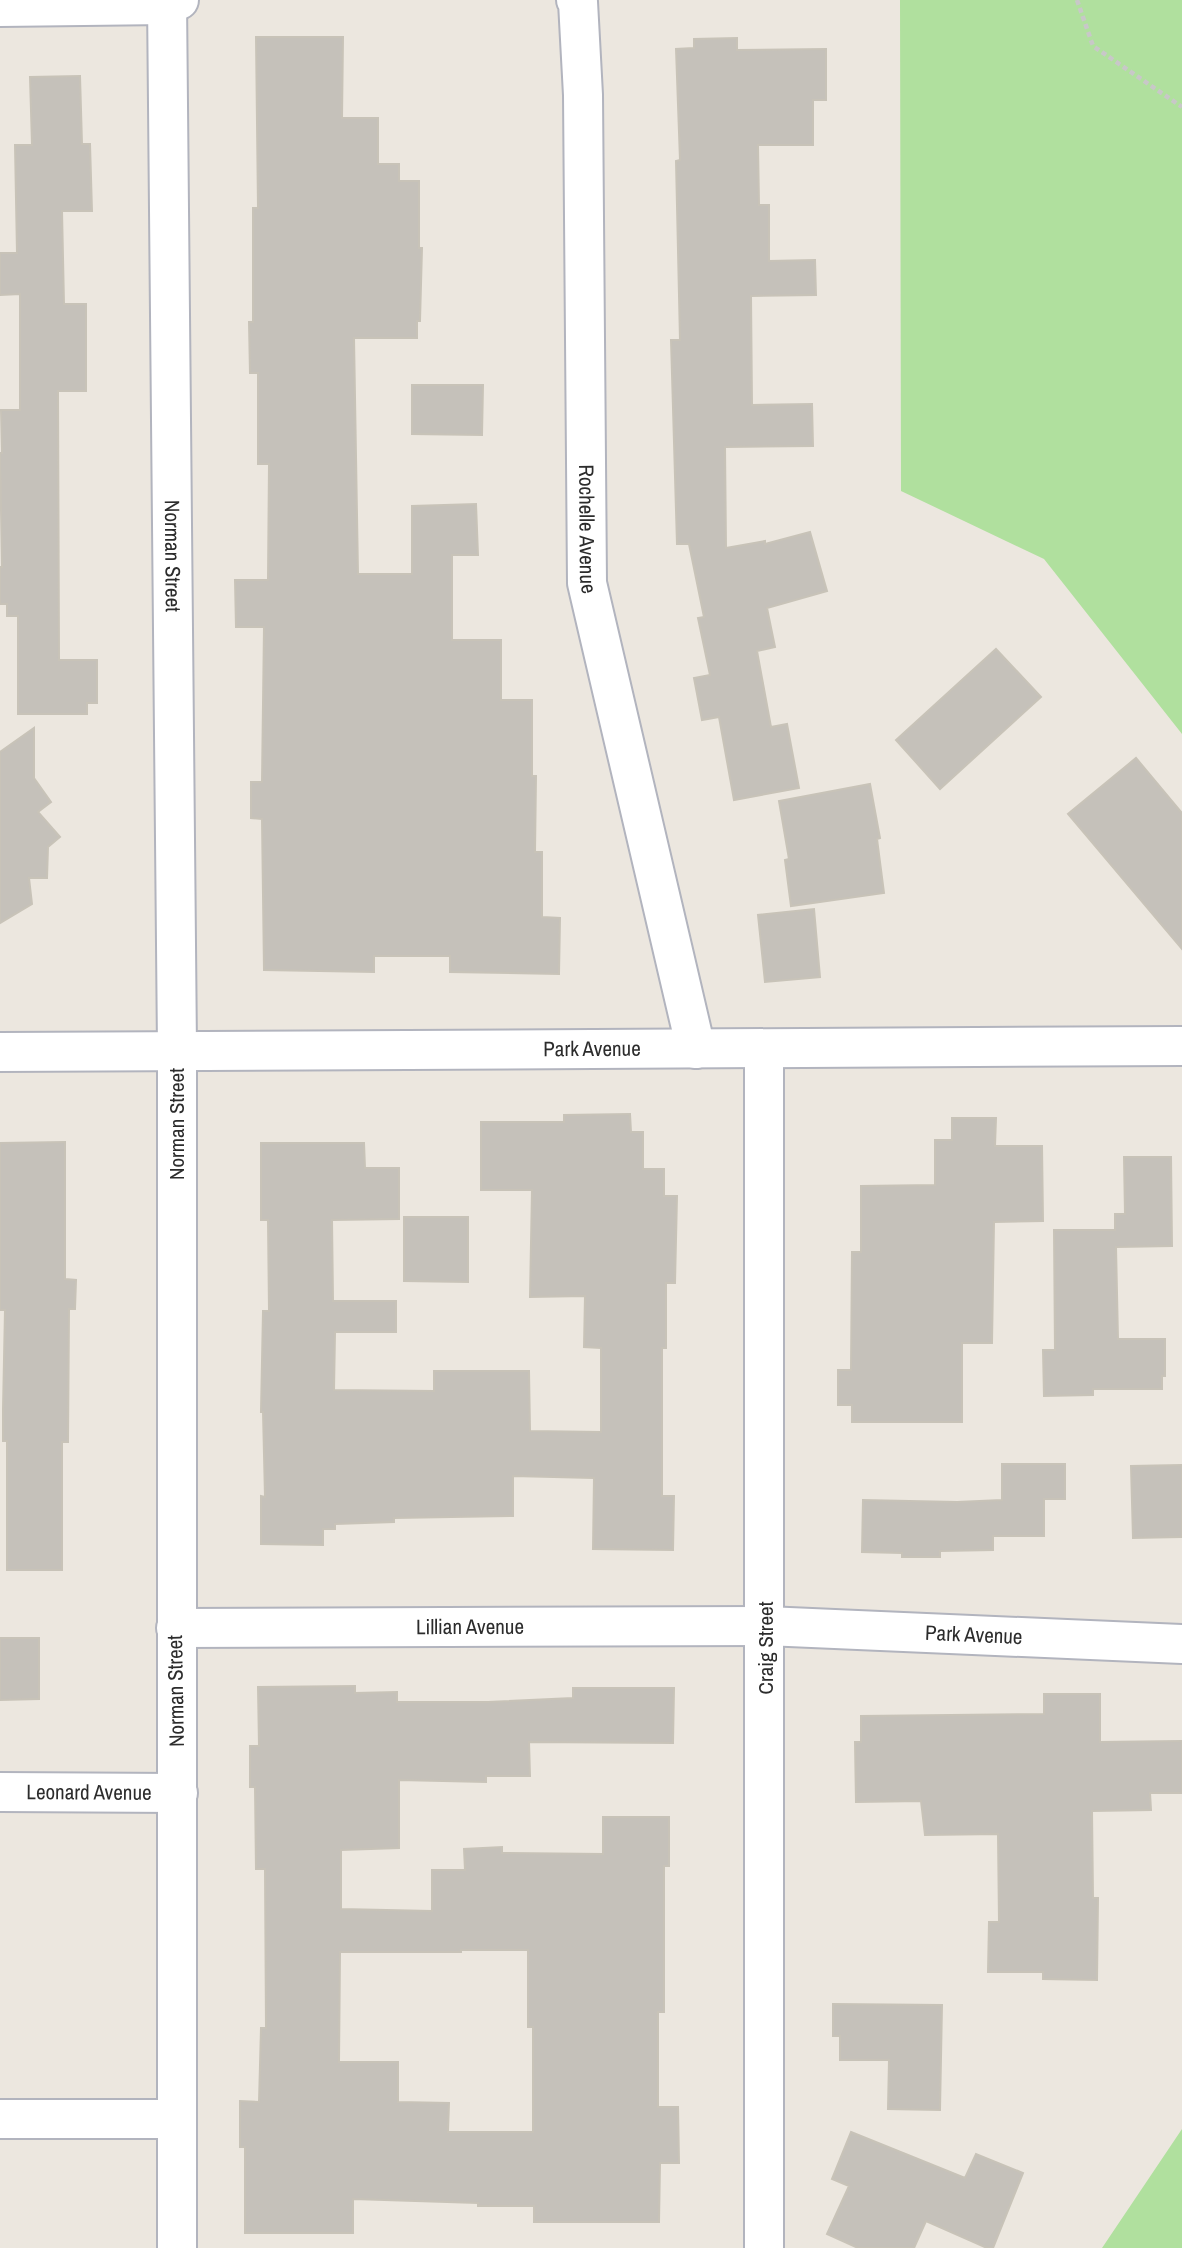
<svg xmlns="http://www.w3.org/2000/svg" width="1182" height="2248" viewBox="0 0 1182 2248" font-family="'Archivo Narrow',sans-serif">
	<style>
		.green { fill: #b0e09e }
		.building { fill: #c5c1ba; stroke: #c8c3b8; stroke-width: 2; fill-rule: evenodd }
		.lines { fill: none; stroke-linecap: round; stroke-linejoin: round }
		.minor-casing { stroke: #b2b4be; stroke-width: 42 }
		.path { stroke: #c8c8c8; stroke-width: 4.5; stroke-dasharray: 5 3.5; stroke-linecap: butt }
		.minor { stroke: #fff; stroke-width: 38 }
		.labels { text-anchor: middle; stroke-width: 7; stroke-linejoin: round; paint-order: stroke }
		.street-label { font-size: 21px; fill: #2c2c2c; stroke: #fff }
	</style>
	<rect width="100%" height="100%" fill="#ece7df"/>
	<!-- green -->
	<path class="green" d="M 900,0 L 1182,0 L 1182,734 L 1044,559 L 901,491 Z
		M 1182,2129 L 1182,2248 L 1102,2248 Z"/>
	<!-- building -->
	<path class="building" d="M 256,37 L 343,37 L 342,118 L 378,118 L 378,164 L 399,164 L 399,181 L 419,181 L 419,248 L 422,248 L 420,321 L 417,321 L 417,338 L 354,338 L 358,574 L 412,574 L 412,506 L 476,504 L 478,555 L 452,555 L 452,640 L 501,640 L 501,700 L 532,700 L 532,776 L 536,776 L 535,852 L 542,852 L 542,917 L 560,918 L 559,974 L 450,972 L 450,956 L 374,956 L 374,972 L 264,970 L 262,819 L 251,818 L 251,782 L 262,782 L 264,627 L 236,627 L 235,580 L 268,580 L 269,464 L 258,464 L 258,373 L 250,373 L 249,322 L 253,322 L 253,208 L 258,208 Z
		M 737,38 L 737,50 L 826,49 L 826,100 L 813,100 L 813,145 L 758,145 L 759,205 L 769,205 L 769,261 L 815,260 L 816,295 L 751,296 L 752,405 L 812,404 L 813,446 L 725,447 L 726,548 L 765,541 L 765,544 L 810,532 L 827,591 L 767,608 L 775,647 L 757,651 L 771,727 L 787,724 L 799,788 L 734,800 L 719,717 L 702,720 L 694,678 L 710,675 L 698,618 L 704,617 L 689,544 L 677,544 L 671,340 L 680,340 L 676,161 L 680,160 L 676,49 L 694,48 L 694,39 Z
		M 80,76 L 82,144 L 90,144 L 92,211 L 62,211 L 64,304 L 86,304 L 86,391 L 58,391 L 59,660 L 97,660 L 97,703 L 87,703 L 87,714 L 18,714 L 18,616 L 7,616 L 7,604 L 0,604 L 0,567 L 2,567 L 0,453 L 2,453 L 1,410 L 20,410 L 20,294 L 0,295 L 0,253 L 17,253 L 15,145 L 32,145 L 30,77 Z
		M 412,385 L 483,385 L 482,435 L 412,434 Z
		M 996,649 L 1041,697 L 940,789 L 896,740 Z
		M 34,728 L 34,778 L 51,802 L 38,812 L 60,837 L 48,847 L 47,878 L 29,878 L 32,904 L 0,923 L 0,752 Z
		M 1136,758 L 1182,813 L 1182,949 L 1068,814 Z
		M 870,784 L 880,838 L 877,839 L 884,893 L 791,906 L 785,860 L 789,859 L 779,801 Z
		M 814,909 L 820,977 L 765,982 L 758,915 Z
		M 630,1114 L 631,1132 L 643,1132 L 643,1169 L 664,1169 L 664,1196 L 677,1196 L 675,1283 L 666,1283 L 666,1348 L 662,1348 L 662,1496 L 674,1496 L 673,1550 L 593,1549 L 594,1478 L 513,1476 L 513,1516 L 394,1518 L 394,1522 L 335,1524 L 335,1529 L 323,1529 L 323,1545 L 261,1544 L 261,1496 L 265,1497 L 263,1412 L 261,1412 L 263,1311 L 269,1311 L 268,1220 L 261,1220 L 261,1143 L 364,1143 L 365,1168 L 399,1168 L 399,1219 L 332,1220 L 333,1301 L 396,1301 L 396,1332 L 335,1332 L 334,1390 L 434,1391 L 434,1371 L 529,1371 L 530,1431 L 601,1432 L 601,1348 L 584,1347 L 585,1296 L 530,1297 L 532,1190 L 481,1190 L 481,1122 L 564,1122 L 564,1115 Z
		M 952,1118 L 996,1118 L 995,1146 L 1042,1146 L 1043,1221 L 994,1222 L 992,1343 L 962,1343 L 962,1422 L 852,1422 L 852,1405 L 838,1405 L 838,1370 L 851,1370 L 852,1252 L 861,1252 L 861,1186 L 935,1185 L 935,1140 L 952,1140 Z
		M 65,1142 L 65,1279 L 76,1280 L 75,1309 L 69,1309 L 68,1442 L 62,1442 L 62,1570 L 7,1570 L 7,1441 L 3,1441 L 3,1409 L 5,1310 L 0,1310 L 0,1143 Z
		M 1124,1157 L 1171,1157 L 1172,1246 L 1116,1247 L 1118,1339 L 1165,1339 L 1165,1376 L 1162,1376 L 1162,1389 L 1093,1389 L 1093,1395 L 1044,1396 L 1043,1350 L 1055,1350 L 1054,1230 L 1115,1230 L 1115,1214 L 1125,1214 Z
		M 404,1217 L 468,1217 L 468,1282 L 404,1281 Z
		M 1002,1464 L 1065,1464 L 1065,1499 L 1044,1499 L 1044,1536 L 993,1536 L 993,1550 L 940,1551 L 940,1557 L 902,1557 L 902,1553 L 862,1552 L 863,1500 L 957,1502 L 1002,1500 Z
		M 1182,1465 L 1182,1537 L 1133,1538 L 1131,1466 Z
		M 0,1638 L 39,1638 L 39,1699 L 0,1700 Z
		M 355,1686 L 355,1693 L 397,1692 L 397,1702 L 488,1702 L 573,1698 L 573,1688 L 674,1688 L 673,1743 L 529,1742 L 530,1776 L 486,1776 L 486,1782 L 399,1780 L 399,1848 L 341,1850 L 341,1909 L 432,1911 L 432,1870 L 465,1870 L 464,1849 L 502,1847 L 502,1853 L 603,1854 L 603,1817 L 669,1817 L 669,1866 L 664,1866 L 664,2012 L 658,2012 L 658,2107 L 678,2107 L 679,2163 L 660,2163 L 659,2222 L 534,2222 L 534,2206 L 478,2206 L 478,2203 L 353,2199 L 353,2233 L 245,2233 L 245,2147 L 240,2147 L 240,2101 L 259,2102 L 261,2028 L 266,2028 L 265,1869 L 256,1869 L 255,1787 L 250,1787 L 250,1746 L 259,1746 L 258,1687 ZM 461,1950 L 528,1950 L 528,2027 L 533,2027 L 533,2132 L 448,2132 L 449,2103 L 398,2102 L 398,2062 L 339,2062 L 340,1952 L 461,1952 Z
		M 1044,1694 L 1100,1694 L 1100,1742 L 1182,1741 L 1182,1793 L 1150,1793 L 1151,1810 L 1092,1811 L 1093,1898 L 1098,1898 L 1097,1980 L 1043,1979 L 1043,1972 L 988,1972 L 989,1922 L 999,1922 L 998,1834 L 925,1835 L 921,1801 L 856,1802 L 855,1742 L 861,1742 L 861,1716 L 1044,1714 Z
		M 833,2004 L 942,2005 L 940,2110 L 888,2109 L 889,2060 L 840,2060 L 840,2036 L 833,2036 Z
		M 851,2132 L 965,2178 L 976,2154 L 1023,2173 L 993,2248 L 987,2248 L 926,2221 L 914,2248 L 858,2248 L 827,2234 L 849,2186 L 832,2179 Z"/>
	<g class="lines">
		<defs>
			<g id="minor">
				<path id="s1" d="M 167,0 L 177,1049 L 177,2248"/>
				<path id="s2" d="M 576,0 L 578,2 L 583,95 L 587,583 L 696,1049"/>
				<path d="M 0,7 L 167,5 L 179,0"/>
				<path d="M 764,1049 L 764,2248"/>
				<path id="s3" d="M 0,1052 L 1182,1046"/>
				<path id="s4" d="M 176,1628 L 766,1626 L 1182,1644"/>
				<path id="s5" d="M 0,1792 L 178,1793"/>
				<path d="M 0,2119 L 177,2119"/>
			</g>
		</defs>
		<!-- minor casing -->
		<use href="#minor" class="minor-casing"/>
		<!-- path -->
		<path class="path" d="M 1077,0 L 1093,46 L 1182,107"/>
		<!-- minor -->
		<use href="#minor" class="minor"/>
	</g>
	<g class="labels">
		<!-- street labels -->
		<g class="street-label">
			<text dy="7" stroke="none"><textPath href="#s2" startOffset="530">Rochelle Avenue</textPath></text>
			<text dy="7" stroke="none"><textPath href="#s1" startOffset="556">Norman Street</textPath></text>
			<text dy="7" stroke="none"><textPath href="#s3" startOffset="592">Park Avenue</textPath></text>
			<text transform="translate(177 1124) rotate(-90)" y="7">Norman Street</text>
			<text dy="7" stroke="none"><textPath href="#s4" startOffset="294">Lillian Avenue</textPath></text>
			<text dy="7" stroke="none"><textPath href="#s4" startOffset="798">Park Avenue</textPath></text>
			<text transform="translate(766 1648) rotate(-90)" y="7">Craig Street</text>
			<text transform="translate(176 1691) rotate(-91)" y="7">Norman Street</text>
			<text dy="7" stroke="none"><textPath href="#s5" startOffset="89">Leonard Avenue</textPath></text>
		</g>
	</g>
</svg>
